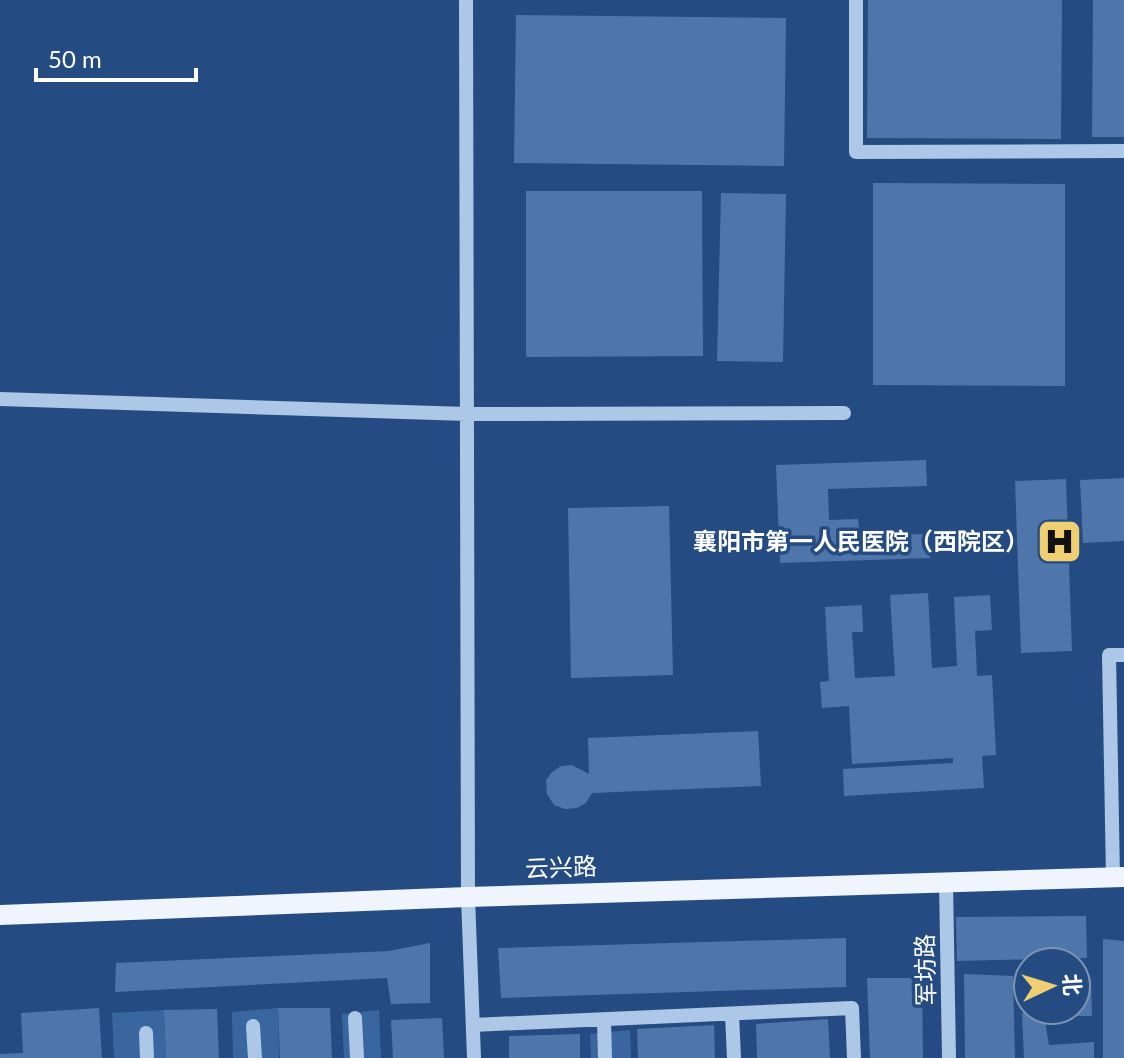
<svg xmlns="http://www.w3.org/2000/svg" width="1124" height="1058" viewBox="0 0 1124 1058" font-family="Lato,'Noto Sans SC',sans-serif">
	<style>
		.green { fill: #3a669f }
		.building { fill: #4e76ab }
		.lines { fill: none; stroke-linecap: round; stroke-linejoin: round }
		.minor { stroke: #adc7e7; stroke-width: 14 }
		.major { stroke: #eff4fd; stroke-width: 20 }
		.labels { text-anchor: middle; stroke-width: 7; stroke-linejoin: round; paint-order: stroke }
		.poi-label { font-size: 24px; font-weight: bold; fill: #fff; stroke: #254c82; text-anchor: end }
		.street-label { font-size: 24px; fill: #fff; stroke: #254c82 }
	</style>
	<rect width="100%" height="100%" fill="#254c82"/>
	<!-- green -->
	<path class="green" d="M 278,1008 L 279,1058 L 233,1058 L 232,1012 Z
		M 164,1010 L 166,1058 L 114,1058 L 112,1013 Z
		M 379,1010 L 381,1058 L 344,1058 L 342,1014 Z
		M 630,1030 L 631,1058 L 591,1058 L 590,1034 Z"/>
	<!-- building -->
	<path class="building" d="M 868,0 L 1062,0 L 1061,139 L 867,138 Z
		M 1093,0 L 1124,0 L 1124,137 L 1092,137 Z
		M 516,15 L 786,18 L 784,166 L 514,163 Z
		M 873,183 L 1065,184 L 1065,386 L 873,385 Z
		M 526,191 L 702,191 L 703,356 L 526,357 Z
		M 721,193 L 786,194 L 783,362 L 717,361 Z
		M 926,460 L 927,486 L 828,489 L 829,520 L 858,519 L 860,535 L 929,534 L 930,558 L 780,563 L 776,465 Z
		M 1124,478 L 1124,541 L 1083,543 L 1080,480 Z
		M 1066,479 L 1072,651 L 1021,653 L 1015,481 Z
		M 669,506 L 673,675 L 571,678 L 568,508 Z
		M 928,593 L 932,668 L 957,666 L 954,597 L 990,595 L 992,630 L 975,631 L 977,676 L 992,675 L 996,755 L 982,756 L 984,788 L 844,796 L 843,769 L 953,763 L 953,758 L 852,764 L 849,706 L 822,708 L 820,682 L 829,681 L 825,607 L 862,605 L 863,632 L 852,632 L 855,678 L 895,676 L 890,595 Z
		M 758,731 L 761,786 L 592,793 L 586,803 L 577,808 L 565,809 L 554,805 L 547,794 L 546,780 L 552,772 L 561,766 L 572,765 L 589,774 L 588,738 Z
		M 1086,916 L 1087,958 L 957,961 L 956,917 Z
		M 846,938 L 846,987 L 501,998 L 498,948 Z
		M 1103,939 L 1124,941 L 1124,1058 L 1103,1058 Z
		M 430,943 L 430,1003 L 391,1004 L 387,978 L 115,992 L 116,963 L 389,951 Z
		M 964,974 L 1013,976 L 1015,1058 L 965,1058 Z
		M 867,978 L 922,978 L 923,1058 L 870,1058 Z
		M 1091,979 L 1092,1016 L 1066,1016 L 1066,1010 L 1076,1010 L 1076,980 Z
		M 99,1008 L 102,1058 L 0,1058 L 0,1054 L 23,1053 L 21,1013 Z
		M 278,1008 L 330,1008 L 332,1058 L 280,1058 Z
		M 217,1009 L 219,1058 L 166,1058 L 164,1010 Z
		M 1043,1010 L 1049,1045 L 1094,1042 L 1094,1058 L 1024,1058 L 1022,1013 Z
		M 442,1018 L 444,1058 L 393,1058 L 391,1020 Z
		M 828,1019 L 830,1058 L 757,1058 L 756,1024 Z
		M 714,1025 L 715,1058 L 638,1058 L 637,1029 Z
		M 580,1034 L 580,1058 L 509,1058 L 509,1036 Z"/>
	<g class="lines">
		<!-- minor -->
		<path class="minor" d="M 466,0 L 468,897 L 474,1058
			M 856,0 L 856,152 L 1124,151
			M 0,399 L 467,414 L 844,413
			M 1113,877 L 1109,655 L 1124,655
			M 946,882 L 949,1058
			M 732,1014 L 734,1058
			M 355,1018 L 357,1058
			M 604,1020 L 605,1058
			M 473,1025 L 852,1008 L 854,1058
			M 253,1026 L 255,1058
			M 146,1033 L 147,1058"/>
		<!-- major -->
		<path class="major" d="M 0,915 L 468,897 L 1124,877"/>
	</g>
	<!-- icons -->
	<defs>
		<symbol id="hospital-square" viewBox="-11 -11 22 22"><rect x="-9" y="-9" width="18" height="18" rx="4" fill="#f0ce72" stroke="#254c82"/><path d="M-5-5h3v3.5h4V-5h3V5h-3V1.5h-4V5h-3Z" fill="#111"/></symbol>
	</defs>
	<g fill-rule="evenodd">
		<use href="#hospital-square" x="1034" y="516" width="51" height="51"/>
	</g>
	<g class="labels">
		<!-- poi labels -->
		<g class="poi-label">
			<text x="1029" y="550">襄阳市第一人民医院（西院区）</text>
		</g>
		<!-- street labels -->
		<g class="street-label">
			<text transform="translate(561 868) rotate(-2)" y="8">云兴路</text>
			<text transform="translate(926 970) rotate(-91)" y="8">军坊路</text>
		</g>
	</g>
	<!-- north arrow -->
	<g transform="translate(1052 986) rotate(86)"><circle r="38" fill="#254c82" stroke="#7c94b4" stroke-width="2"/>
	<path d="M0-6L14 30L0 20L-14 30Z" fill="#f0ce72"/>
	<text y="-12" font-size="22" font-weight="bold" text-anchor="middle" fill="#ffffff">北</text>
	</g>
	<!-- scale -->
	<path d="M36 68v12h160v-12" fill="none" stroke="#ffffff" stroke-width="4"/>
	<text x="48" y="68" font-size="24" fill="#ffffff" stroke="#254c82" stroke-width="6" paint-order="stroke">50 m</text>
</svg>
